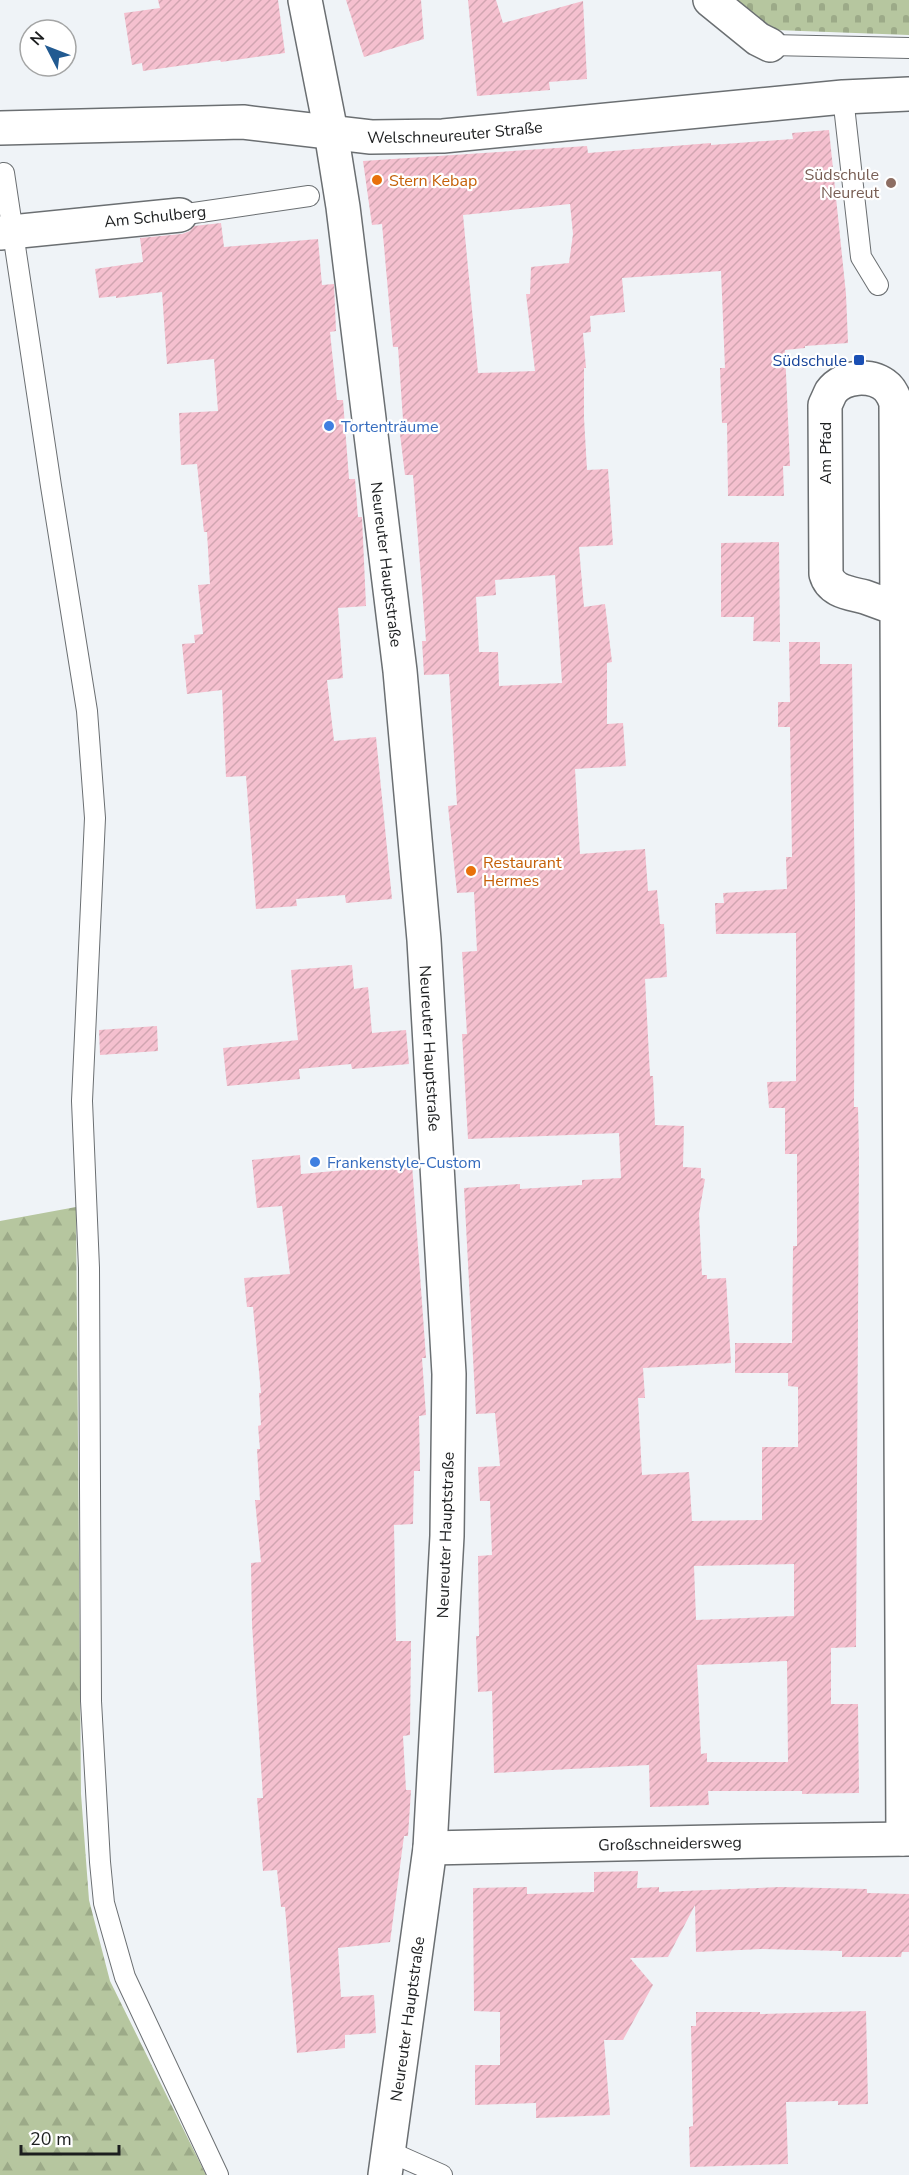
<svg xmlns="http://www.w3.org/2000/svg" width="909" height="2175" viewBox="0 0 909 2175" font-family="'Nunito Sans',sans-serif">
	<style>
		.forest { fill: url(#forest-firs) }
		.cemetery { fill: url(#cemetery-stones) }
		.building { fill: url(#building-hatch); fill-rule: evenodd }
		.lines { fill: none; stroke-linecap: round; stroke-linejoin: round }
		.service-casing { stroke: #6b6f72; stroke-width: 22 }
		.minor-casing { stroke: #6b6f72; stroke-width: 36 }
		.tertiary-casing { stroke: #6b6f72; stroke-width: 36 }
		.secondary-casing { stroke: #6b6f72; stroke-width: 36 }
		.service { stroke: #fff; stroke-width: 20 }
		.minor { stroke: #fff; stroke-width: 33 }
		.tertiary { stroke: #fff; stroke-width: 33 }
		.secondary { stroke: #fff; stroke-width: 33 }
		.food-dot { fill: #e8710a; stroke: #fff; stroke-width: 2 }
		.education-dot { fill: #8d6e63; stroke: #fff; stroke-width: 2 }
		.transit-dot { fill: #1a4fb4; stroke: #fff; stroke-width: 2 }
		.shop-dot { fill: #3f7fe0; stroke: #fff; stroke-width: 2 }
		.labels { text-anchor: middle; stroke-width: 4.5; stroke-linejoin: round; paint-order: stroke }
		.street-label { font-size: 16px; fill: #1c1e1f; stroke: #fff }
		.education-label { font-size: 16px; fill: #785e54; stroke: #fff; text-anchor: end }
		.food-label { font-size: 16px; fill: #c56008; stroke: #fff; text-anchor: start }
		.transit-label { font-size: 16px; fill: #164399; stroke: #fff; text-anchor: end }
		.shop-label { font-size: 16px; fill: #366cbe; stroke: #fff; text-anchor: start }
	</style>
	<defs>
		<pattern id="forest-firs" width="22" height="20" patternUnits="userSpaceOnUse" patternTransform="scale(1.5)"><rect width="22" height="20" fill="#b6c69f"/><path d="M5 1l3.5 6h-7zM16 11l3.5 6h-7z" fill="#9caa88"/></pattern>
		<pattern id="cemetery-stones" width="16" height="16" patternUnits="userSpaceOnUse" patternTransform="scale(1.5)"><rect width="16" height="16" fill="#b6c69f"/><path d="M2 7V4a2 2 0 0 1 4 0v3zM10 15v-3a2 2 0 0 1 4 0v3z" fill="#9caa88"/></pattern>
		<pattern id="building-hatch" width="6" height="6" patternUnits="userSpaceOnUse" patternTransform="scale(1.5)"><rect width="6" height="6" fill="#f5c0cf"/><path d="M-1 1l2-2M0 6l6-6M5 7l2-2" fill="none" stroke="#d1a5b1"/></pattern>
	</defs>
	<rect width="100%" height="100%" fill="#eff3f7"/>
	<!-- forest -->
	<path class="forest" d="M 76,1207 L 81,1794 L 89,1900 L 110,1981 L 206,2175 L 0,2175 L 0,1221 Z"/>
	<!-- cemetery -->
	<path class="cemetery" d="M 737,0 L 909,0 L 909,35 L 775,30 L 755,19 Z"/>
	<!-- building -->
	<path class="building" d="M 158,0 L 278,0 L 285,53 L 221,62 L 220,60 L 143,71 L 142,63 L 132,65 L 124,13 L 160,8 Z
		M 346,0 L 421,0 L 424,39 L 364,57 Z
		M 468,0 L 496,0 L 503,23 L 583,1 L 587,79 L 549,82 L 550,90 L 477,96 Z
		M 829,130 L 846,294 L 848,343 L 805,346 L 805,348 L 785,350 L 790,466 L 783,466 L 784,496 L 728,496 L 727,423 L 722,423 L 720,368 L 725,368 L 721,271 L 622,278 L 625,312 L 590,316 L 591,332 L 583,333 L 586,368 L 584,368 L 584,418 L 587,470 L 608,469 L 613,545 L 579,547 L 584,607 L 605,604 L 612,662 L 607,663 L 607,724 L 623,723 L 626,766 L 575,769 L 580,854 L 645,849 L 648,891 L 657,890 L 660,924 L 664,924 L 667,977 L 645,979 L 650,1076 L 653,1076 L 655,1125 L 684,1126 L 683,1167 L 701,1168 L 701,1178 L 705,1179 L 699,1214 L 702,1275 L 707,1275 L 707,1279 L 726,1278 L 731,1363 L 643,1368 L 645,1398 L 638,1398 L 642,1475 L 689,1472 L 692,1521 L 762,1520 L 762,1447 L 798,1447 L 798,1387 L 788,1386 L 788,1373 L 735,1373 L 735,1343 L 792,1343 L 793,1246 L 797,1246 L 797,1154 L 785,1154 L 785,1108 L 769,1108 L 767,1082 L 796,1081 L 796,933 L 716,934 L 715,903 L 724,903 L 723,893 L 787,889 L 786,857 L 792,857 L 790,727 L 778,727 L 778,702 L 790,702 L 789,642 L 820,642 L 820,664 L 852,664 L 855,909 L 854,1107 L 858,1107 L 859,1153 L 856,1647 L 831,1648 L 831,1704 L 858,1704 L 859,1793 L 802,1794 L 802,1791 L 708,1791 L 709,1805 L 650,1807 L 649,1765 L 494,1773 L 492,1691 L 478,1692 L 476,1636 L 479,1636 L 478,1556 L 492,1555 L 490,1501 L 480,1501 L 478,1467 L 500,1466 L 495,1413 L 476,1414 L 464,1188 L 520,1184 L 520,1189 L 582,1185 L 582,1180 L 621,1178 L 619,1133 L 468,1139 L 462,1034 L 467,1034 L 462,952 L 477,951 L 474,892 L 457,893 L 448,806 L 457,805 L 449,674 L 424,675 L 422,641 L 426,641 L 418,539 L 413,475 L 405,475 L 400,434 L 404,434 L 398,347 L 393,347 L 382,224 L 372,225 L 363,161 L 587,146 L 588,153 L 711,143 L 711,145 L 793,139 L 792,133 ZM 570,204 L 573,234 L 569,263 L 531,267 L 530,294 L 526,294 L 535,371 L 478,373 L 463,215 ZM 555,575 L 562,683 L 499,686 L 498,652 L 479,652 L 476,597 L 496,595 L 495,580 ZM 794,1564 L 794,1616 L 696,1620 L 694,1566 ZM 787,1661 L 788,1762 L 707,1762 L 707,1753 L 701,1754 L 697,1665 Z
		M 221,223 L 224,247 L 318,239 L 322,285 L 334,284 L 336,331 L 330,332 L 337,400 L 343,400 L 349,479 L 355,479 L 358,517 L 362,517 L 366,606 L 338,608 L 343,678 L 327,680 L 334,741 L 376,737 L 392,899 L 346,903 L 345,895 L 296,899 L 297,906 L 256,909 L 246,776 L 226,777 L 222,690 L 187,694 L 182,644 L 195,643 L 194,635 L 203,634 L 198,585 L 210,584 L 207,532 L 204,532 L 197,464 L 181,465 L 179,413 L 218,411 L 214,359 L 167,364 L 162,292 L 116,298 L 116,296 L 99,298 L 95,269 L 143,262 L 140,238 L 182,234 L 190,231 L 194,226 Z
		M 779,542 L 780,642 L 753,641 L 754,617 L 721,617 L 721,543 Z
		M 352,965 L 354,989 L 368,987 L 372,1033 L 406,1030 L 409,1064 L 352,1069 L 351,1064 L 299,1069 L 300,1079 L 227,1086 L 223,1048 L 298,1040 L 291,970 Z
		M 157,1026 L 158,1051 L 100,1055 L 99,1030 Z
		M 300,1155 L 301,1174 L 412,1164 L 426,1358 L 422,1358 L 426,1415 L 419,1416 L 420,1471 L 414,1471 L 413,1524 L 394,1525 L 396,1641 L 411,1641 L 410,1735 L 403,1736 L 406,1790 L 411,1790 L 408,1836 L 404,1836 L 390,1942 L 338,1948 L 341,1997 L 374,1995 L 376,2033 L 345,2035 L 345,2048 L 297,2053 L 285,1907 L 281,1907 L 277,1870 L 263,1871 L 257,1798 L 263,1798 L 252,1624 L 251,1563 L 261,1562 L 255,1500 L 260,1500 L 257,1449 L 260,1449 L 258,1426 L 261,1425 L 259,1393 L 261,1393 L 253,1307 L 247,1307 L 244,1278 L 290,1274 L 282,1206 L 257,1208 L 252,1160 Z
		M 638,1871 L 637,1888 L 659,1887 L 659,1892 L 780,1887 L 867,1889 L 867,1893 L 909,1894 L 909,1952 L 902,1952 L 901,1957 L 842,1957 L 842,1951 L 762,1949 L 696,1952 L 695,1905 L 668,1957 L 630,1958 L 653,1985 L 623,2040 L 604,2040 L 610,2115 L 536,2118 L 536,2103 L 475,2105 L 475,2065 L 500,2065 L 500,2012 L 474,2011 L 473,1888 L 527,1887 L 527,1894 L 594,1892 L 594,1872 Z
		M 866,2011 L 868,2104 L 838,2105 L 838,2101 L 786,2102 L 788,2164 L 690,2167 L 689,2127 L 693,2126 L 691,2026 L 696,2026 L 696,2012 L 760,2012 L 760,2014 Z"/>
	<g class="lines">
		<defs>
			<path id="service" d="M 770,45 L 909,48
				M 843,97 L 861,257 L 878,285
				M 4,173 L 51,486 L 87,711 L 95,818 L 82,1101 L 89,1268 L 91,1701 L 100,1862 L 104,1903 L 125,1977 L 218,2175
				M 180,215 L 309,196
				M 388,2151 L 442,2175"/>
			<g id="minor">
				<path d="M 710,0 L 758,39 L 770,45"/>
				<path id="s1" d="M 331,132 L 343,207 L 400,671 L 424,940 L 449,1374 L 447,1536 L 430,1848 L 385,2175"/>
				<path d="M 0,233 L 180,215"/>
				<path d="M 898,609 C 887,605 876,601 865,597 C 850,593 831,592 826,574 L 825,405 C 827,401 829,396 831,392 C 843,375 872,374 887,387 C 892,392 894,397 896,403 L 903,1839"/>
				<path id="s2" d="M 430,1848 L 763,1841 L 909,1839"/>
			</g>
			<path id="tertiary" d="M 305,0 L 331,132"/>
			<g id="secondary">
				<path id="s3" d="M 0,128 L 243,122 L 371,137 L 443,136 L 843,97 L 909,94"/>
			</g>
		</defs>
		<!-- service casing -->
		<use href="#service" class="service-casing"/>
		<!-- minor casing -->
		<use href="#minor" class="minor-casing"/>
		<!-- tertiary casing -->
		<use href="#tertiary" class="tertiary-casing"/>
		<!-- secondary casing -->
		<use href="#secondary" class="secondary-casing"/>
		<!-- service -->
		<use href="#service" class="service"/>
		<!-- minor -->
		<use href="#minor" class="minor"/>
		<!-- tertiary -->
		<use href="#tertiary" class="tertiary"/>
		<!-- secondary -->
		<use href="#secondary" class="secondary"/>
	</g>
	<!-- markers -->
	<g class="food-dot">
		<circle cx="377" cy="180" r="6"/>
		<circle cx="471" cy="871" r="6"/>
	</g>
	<circle class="education-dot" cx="891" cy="183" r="6"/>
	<rect class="transit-dot" x="853" y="354" width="12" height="12" rx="3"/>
	<g class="shop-dot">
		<circle cx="329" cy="426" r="6"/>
		<circle cx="315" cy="1162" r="6"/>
	</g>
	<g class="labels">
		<!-- street labels -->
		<g class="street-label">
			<text dy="6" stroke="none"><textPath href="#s3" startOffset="456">Welschneureuter Straße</textPath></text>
			<text transform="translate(155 216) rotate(-6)" y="6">Am Schulberg</text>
			<text transform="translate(825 453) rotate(-90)" y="6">Am Pfad</text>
			<text dy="6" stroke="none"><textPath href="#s1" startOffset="436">Neureuter Hauptstraße</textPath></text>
			<text dy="6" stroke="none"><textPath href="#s1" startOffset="922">Neureuter Hauptstraße</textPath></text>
			<text transform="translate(445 1535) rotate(-88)" y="6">Neureuter Hauptstraße</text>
			<text dy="6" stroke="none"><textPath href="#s2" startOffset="240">Großschneidersweg</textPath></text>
			<text transform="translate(407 2019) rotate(-82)" y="6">Neureuter Hauptstraße</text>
		</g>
		<!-- education labels -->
		<g class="education-label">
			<text x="879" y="180">Südschule<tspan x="879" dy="18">Neureut</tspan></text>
		</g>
		<!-- food labels -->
		<g class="food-label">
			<text x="389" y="186">Stern Kebap</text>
			<text x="483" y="868">Restaurant<tspan x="483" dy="18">Hermes</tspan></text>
		</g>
		<!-- transit labels -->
		<g class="transit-label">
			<text x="847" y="366">Südschule</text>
		</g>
		<!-- shop labels -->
		<g class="shop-label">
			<text x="341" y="432">Tortenträume</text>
			<text x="327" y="1168">Frankenstyle-Custom</text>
		</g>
	</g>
	<!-- north arrow -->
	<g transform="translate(48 48) rotate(312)"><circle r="28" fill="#ffffff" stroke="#a4a5a5" stroke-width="1.5"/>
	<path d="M0-4.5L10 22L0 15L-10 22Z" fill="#215a91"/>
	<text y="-9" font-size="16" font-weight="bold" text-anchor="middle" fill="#1c1e1f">N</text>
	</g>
	<!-- scale -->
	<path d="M21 2145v9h98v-9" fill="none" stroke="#1c1e1f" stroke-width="3"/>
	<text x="30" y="2145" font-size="18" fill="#1c1e1f" stroke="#ffffff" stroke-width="4.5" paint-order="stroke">20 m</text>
</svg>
